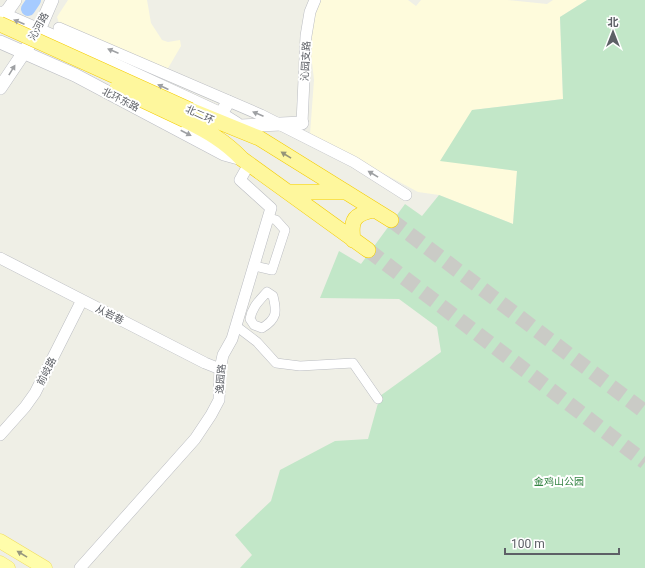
<svg xmlns="http://www.w3.org/2000/svg" width="645" height="568" viewBox="0 0 645 568" font-family="Roboto,'Noto Sans SC',sans-serif">
	<style>
		.commercial { fill: #fefbdc }
		.green { fill: #c2e7c8 }
		.lines { fill: none; stroke-linecap: round; stroke-linejoin: round }
		.river { stroke: #a6cbff; stroke-width: 14 }
		.trunk-tunnel { stroke: #cacbc6; stroke-width: 15; stroke-dasharray: 15 8; stroke-linecap: butt }
		.minor-casing { stroke: #babcc1; stroke-width: 10 }
		.tertiary-casing { stroke: #babcc1; stroke-width: 12 }
		.secondary-casing { stroke: #bbbdc3; stroke-width: 14 }
		.primary-casing { stroke: #f1dd5d; stroke-width: 15 }
		.trunk-casing { stroke: #f4cc01; stroke-width: 16 }
		.minor { stroke: #fff; stroke-width: 9 }
		.tertiary { stroke: #fff; stroke-width: 11 }
		.secondary { stroke: #fff; stroke-width: 13 }
		.primary { stroke: #fffdab; stroke-width: 14 }
		.trunk { stroke: #fef79d; stroke-width: 15 }
		.trunk-bridge-casing { stroke: #f4cc01; stroke-width: 16; stroke-linecap: butt }
		.trunk-bridge { stroke: #fef79d; stroke-width: 15 }
		.oneway { fill: #9ea0a3 }
		.oneway2 { fill: #959579 }
		.oneway3 { fill: #96977e }
		.labels { text-anchor: middle; stroke-width: 4; stroke-linejoin: round; paint-order: stroke }
		.street-label { font-size: 10px; fill: #5d6066; stroke: #fff }
		.park-label { font-size: 10px; fill: #358544; stroke: #fff }
	</style>
	<rect width="100%" height="100%" fill="#efefe6"/>
	<!-- commercial -->
	<path class="commercial" d="M 68,0 L 147,0 L 151,23 L 162,40 L 168,42 L 180,40 L 181,46 L 167,70 L 59,23 L 57,17 Z
		M 321,0 L 408,0 L 416,6 L 421,0 L 507,0 L 547,4 L 553,0 L 587,0 L 560,17 L 563,99 L 473,110 L 441,160 L 517,171 L 513,224 L 439,195 L 418,192 L 310,134 L 314,80 L 310,46 L 311,23 Z"/>
	<!-- green -->
	<path class="green" d="M 587,0 L 645,0 L 645,568 L 240,568 L 252,555 L 235,535 L 271,501 L 280,470 L 335,441 L 368,439 L 380,396 L 441,352 L 437,327 L 399,299 L 320,298 L 339,251 L 361,264 L 405,204 L 422,216 L 439,195 L 513,224 L 517,171 L 440,161 L 472,110 L 563,99 L 560,17 Z"/>
	<g class="lines">
		<!-- river -->
		<path class="river" d="M 28,9 L 34,0"/>
		<!-- trunk-tunnel -->
		<path class="trunk-tunnel" d="M 391,220 L 645,412
			M 368,250 L 645,462"/>
		<defs>
			<path id="minor" d="M 254,266 L 272,270 L 285,230 L 276,220 L 269,218
				M 267,292 L 273,296 C 277,312 277,319 262,328 L 254,325 L 250,319 C 252,307 259,301 267,292 Z
				M 236,326 L 257,342 L 276,363 L 300,366 L 353,363 L 378,399"/>
			<path id="tertiary" d="M 59,28 L 261,115 L 354,162 L 406,195
				M 302,123 L 306,36 L 310,12 L 315,0
				M 0,258 L 205,363 L 220,369
				M 0,435 L 25,407 L 35,393 L 82,300
				M 80,568 L 195,439 L 211,415 L 219,400 L 220,369 L 223,355 L 232,339 L 271,208 L 240,180 L 249,164"/>
			<path id="secondary" d="M 0,13 L 57,38 L 221,114 L 237,124
				M 0,17 L 8,10 L 15,0
				M 0,42 L 75,75 L 224,154 L 242,159
				M 0,88 L 39,30 L 52,0
				M 221,114 L 228,102
				M 241,126 L 302,123"/>
			<path id="primary" d="M 0,541 L 45,568
				M 0,563 L 8,568"/>
			<path id="trunk" d="M 190,110 L 259,138 L 391,220
				M 185,120 C 207,131 225,141 242,159 L 368,250
				M 288,192 L 346,192
				M 353,240 C 350,219 355,214 374,210"/>
		</defs>
		<!-- minor casing -->
		<use href="#minor" class="minor-casing"/>
		<!-- tertiary casing -->
		<use href="#tertiary" class="tertiary-casing"/>
		<!-- secondary casing -->
		<use href="#secondary" class="secondary-casing"/>
		<!-- primary casing -->
		<use href="#primary" class="primary-casing"/>
		<!-- trunk casing -->
		<use href="#trunk" class="trunk-casing"/>
		<!-- minor -->
		<use href="#minor" class="minor"/>
		<!-- tertiary -->
		<use href="#tertiary" class="tertiary"/>
		<!-- secondary -->
		<use href="#secondary" class="secondary"/>
		<!-- primary -->
		<use href="#primary" class="primary"/>
		<!-- trunk -->
		<use href="#trunk" class="trunk"/>
		<defs>
			<path id="trunk-bridge" d="M 0,24 L 190,110
				M 117,88 L 185,120"/>
		</defs>
		<!-- trunk-bridge casing -->
		<use href="#trunk-bridge" class="trunk-bridge-casing"/>
		<!-- trunk-bridge -->
		<use href="#trunk-bridge" class="trunk-bridge"/>
	</g>
	<!-- one-way arrows -->
	<defs><path id="oneway-solid" d="M-6-.8H1V-3.2L6.5 0L1 3.2V.8H-6Z"/></defs>
	<g class="oneway">
		<use href="#oneway-solid" transform="translate(19 22) rotate(-157)"/>
		<use href="#oneway-solid" transform="translate(113 51) rotate(-157)"/>
		<use href="#oneway-solid" transform="translate(12 70) rotate(-58)"/>
		<use href="#oneway-solid" transform="translate(163 87) rotate(-155)"/>
		<use href="#oneway-solid" transform="translate(258 114) rotate(-157)"/>
		<use href="#oneway-solid" transform="translate(186 133) rotate(27)"/>
		<use href="#oneway-solid" transform="translate(373 174) rotate(-149)"/>
	</g>
	<use class="oneway2" href="#oneway-solid" transform="translate(286 155) rotate(-148)"/>
	<use class="oneway3" href="#oneway-solid" transform="translate(22 554) rotate(-149)"/>
	<g class="labels">
		<!-- street labels -->
		<g class="street-label">
			<text transform="translate(38 26) rotate(-61)" y="4">沁河路</text>
			<text transform="translate(305 61) rotate(-87)" y="4">沁园支路</text>
			<text transform="translate(121 99) rotate(27)" y="4">北环东路</text>
			<text transform="translate(200 114) rotate(24)" y="4">北二环</text>
			<text transform="translate(110 314) rotate(27)" y="4">从岩巷</text>
			<text transform="translate(46 371) rotate(-63)" y="4">前岐路</text>
			<text transform="translate(220 379) rotate(-85)" y="4">逸园路</text>
		</g>
		<!-- park labels -->
		<g class="park-label">
			<text x="559" y="485">金鸡山公园</text>
		</g>
	</g>
	<!-- north arrow -->
	<g transform="translate(613 32)" stroke="#ffffff" stroke-width="3" paint-order="stroke">
	<path d="M0-3L7 15L0 10L-7 15Z" fill="#5d6066"/>
	<text y="-6" font-size="11" font-weight="bold" text-anchor="middle" fill="#5d6066">北</text>
	</g>
	<!-- scale -->
	<path d="M505 548v6h114v-6" fill="none" stroke="#5d6066" stroke-width="2"/>
	<text x="511" y="548" font-size="12" fill="#5d6066" stroke="#ffffff" stroke-width="3" paint-order="stroke">100 m</text>
</svg>
